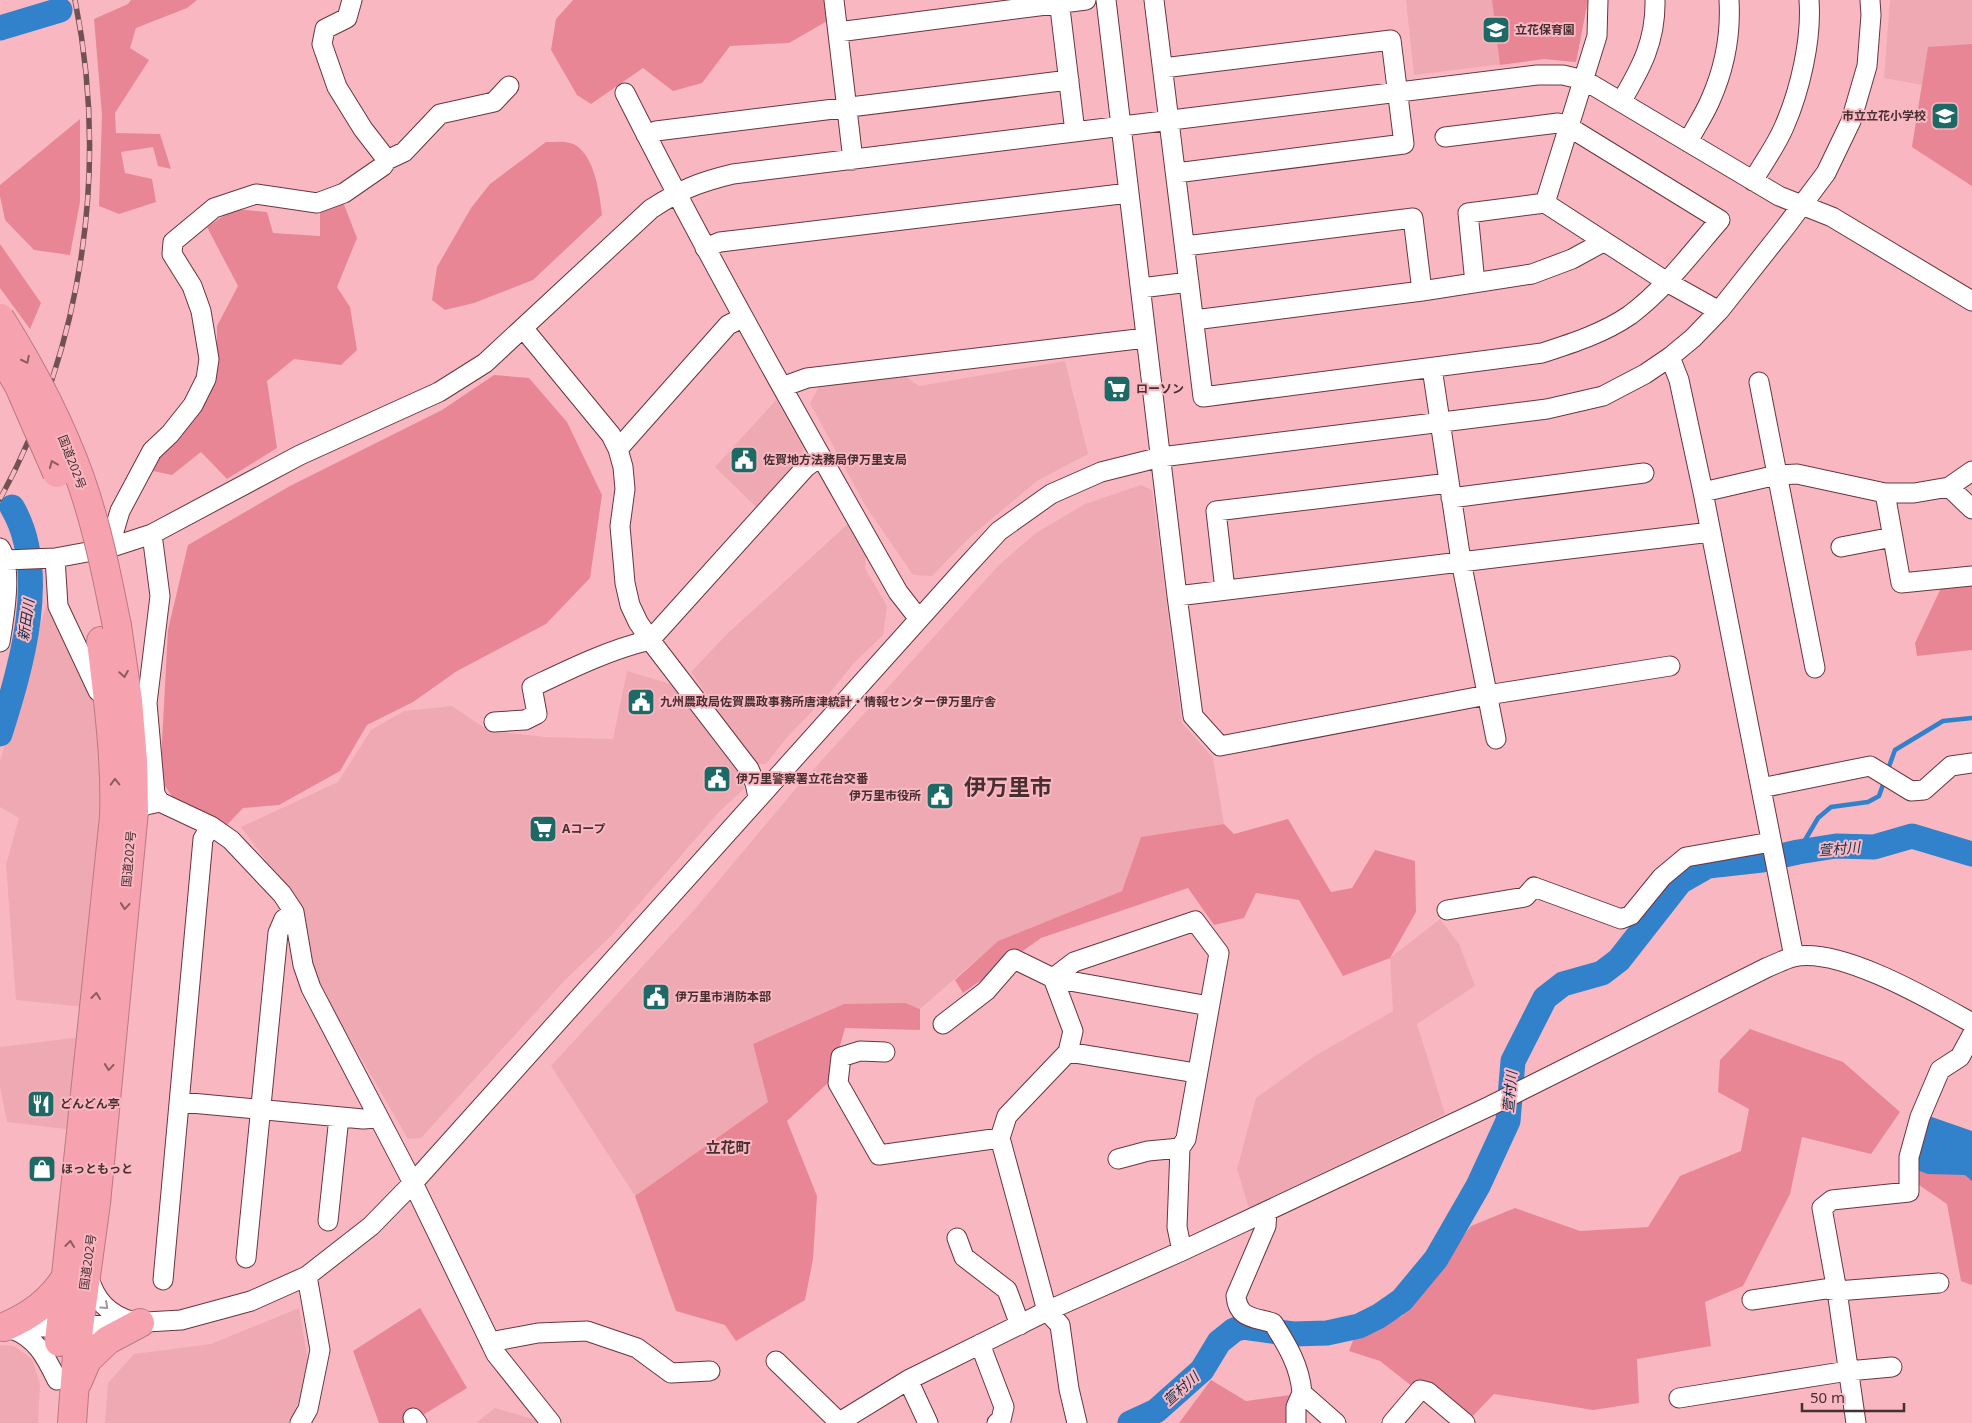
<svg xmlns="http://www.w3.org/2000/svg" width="1972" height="1423" viewBox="0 0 1972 1423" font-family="'Noto Sans','Noto Sans JP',sans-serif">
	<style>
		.built { fill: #efa9b3 }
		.green { fill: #e98696 }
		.water { fill: #3281cb }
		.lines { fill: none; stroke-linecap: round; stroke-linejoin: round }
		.stream { stroke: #3281cb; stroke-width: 4.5 }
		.river { stroke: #3281cb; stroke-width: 25 }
		.minor-casing { stroke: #6a353e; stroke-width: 21 }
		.highway-casing { stroke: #b97a83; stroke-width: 30 }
		.minor { stroke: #fff; stroke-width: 19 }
		.highway { stroke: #f7a3af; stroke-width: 28 }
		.rail-casing { stroke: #725054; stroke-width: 5.5 }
		.rail { stroke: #f9b8c1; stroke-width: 4; stroke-dasharray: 11; stroke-linecap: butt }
		.highway-bridge-casing { stroke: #b97a83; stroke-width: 30; stroke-linecap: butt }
		.highway-bridge { stroke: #f7a3af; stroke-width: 28 }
		.oneway { stroke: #8d5d63 }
		.oneway2 { stroke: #a39698 }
		.labels { text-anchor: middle; stroke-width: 4; stroke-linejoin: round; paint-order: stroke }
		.poi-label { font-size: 12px; font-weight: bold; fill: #472e31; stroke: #f9b8c1; text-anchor: start }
		.street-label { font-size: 12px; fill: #472e31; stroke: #f9b8c1 }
		.water-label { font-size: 14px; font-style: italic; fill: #0e2e4c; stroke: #f9b8c1 }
		.quarter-label { font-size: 15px; font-weight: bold; fill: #472e31; stroke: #f9b8c1 }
		.town-label { font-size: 22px; font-weight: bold; fill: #472e31; stroke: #f9b8c1 }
	</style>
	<rect width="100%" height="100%" fill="#f9b8c1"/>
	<!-- built -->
	<path class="built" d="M 1406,0 L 1588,0 L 1576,62 L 1544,59 L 1414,75 Z
		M 1890,0 L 1972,0 L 1972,186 L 1912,147 L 1922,85 L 1884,78 Z
		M 1065,361 L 1088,454 L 1037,481 L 970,537 L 932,576 L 913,575 L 865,505 L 810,403 L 819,387 L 905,376 L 919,386 Z
		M 776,400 L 803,447 L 803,460 L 757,508 L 715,467 Z
		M 1141,485 L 1152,490 L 1182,723 L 1213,758 L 1224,824 L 1141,837 L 1122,891 L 998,941 L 920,1009 L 905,1004 L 753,1045 L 768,1102 L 635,1196 L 551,1066 L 694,910 L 792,793 L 999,565 L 1036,533 L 1085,504 Z
		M 849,523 L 866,553 L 865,568 L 887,606 L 883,635 L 854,663 L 828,695 L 788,736 L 766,764 L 754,764 L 691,672 L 727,634 Z
		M 66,597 L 97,669 L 104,759 L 85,1007 L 16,1000 L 6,864 L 19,818 L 0,807 L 0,761 L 47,603 Z
		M 627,671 L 677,686 L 740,773 L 744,789 L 719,812 L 611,936 L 565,980 L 421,1138 L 408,1139 L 314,977 L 294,898 L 241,827 L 338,782 L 371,730 L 404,711 L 452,706 L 489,731 L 545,737 L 613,739 Z
		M 1440,919 L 1459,944 L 1475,986 L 1417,1024 L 1445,1114 L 1249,1209 L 1237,1169 L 1256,1098 L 1313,1057 L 1393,1011 L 1390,958 Z
		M 81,1037 L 66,1129 L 7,1122 L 0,1087 L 0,1047 Z
		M 299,1308 L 310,1373 L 292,1419 L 293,1423 L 105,1423 L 108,1383 L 134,1354 L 211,1344 Z
		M 0,1345 L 14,1346 L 32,1359 L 40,1384 L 38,1423 L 0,1423 Z
		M 495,1408 L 546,1423 L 476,1423 Z"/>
	<!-- green -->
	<path class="green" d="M 131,0 L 197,0 L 187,8 L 136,28 L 130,48 L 149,60 L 115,113 L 116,133 L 160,134 L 171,169 L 158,166 L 153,147 L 121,152 L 125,173 L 152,179 L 156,202 L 119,214 L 99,206 L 102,115 L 94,19 L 128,4 Z
		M 573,0 L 826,0 L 829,20 L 789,43 L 730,46 L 702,83 L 673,91 L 643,68 L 591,104 L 577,95 L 551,50 L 556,19 Z
		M 1492,0 L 1588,0 L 1576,62 L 1544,59 L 1500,65 Z
		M 1972,44 L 1972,186 L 1912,147 L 1928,47 Z
		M 80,119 L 80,202 L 70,255 L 34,250 L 5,220 L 0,196 L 0,185 Z
		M 546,142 C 554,142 563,141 570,143 C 594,149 600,195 602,215 L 533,280 L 474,303 L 445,310 L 432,300 L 437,267 L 471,208 L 490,184 Z
		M 343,202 L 357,238 L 337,287 L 350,307 L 357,350 L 341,365 L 294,359 L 267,381 L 277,448 L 227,479 L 201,452 L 172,475 L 148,470 L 217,354 L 217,326 L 238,286 L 207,227 L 234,209 L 267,212 L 273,233 L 320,236 L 320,212 Z
		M 0,244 L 41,303 L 30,329 L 0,288 Z
		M 494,375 L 529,378 L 567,422 L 602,495 L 590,578 L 546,624 L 457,671 L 413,702 L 367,725 L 340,771 L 279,805 L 243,808 L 226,826 L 174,799 L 160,779 L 168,630 L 188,545 L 290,486 L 442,410 Z
		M 1972,583 L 1972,650 L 1917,656 L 1915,643 L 1942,586 Z
		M 1288,819 L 1331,892 L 1352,888 L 1375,850 L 1415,861 L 1416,912 L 1390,958 L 1343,976 L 1299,900 L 1256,893 L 1244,918 L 1214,925 L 1188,888 L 1041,938 L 963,993 L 955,980 L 998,941 L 1122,891 L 1141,837 L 1224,824 L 1234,834 Z
		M 905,1003 L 920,1009 L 920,1030 L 845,1028 L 830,1081 L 787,1121 L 817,1196 L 813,1259 L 805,1300 L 736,1341 L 725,1325 L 676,1311 L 635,1196 L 768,1102 L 753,1044 L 844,1004 Z
		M 1750,1029 L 1843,1062 L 1900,1112 L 1871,1154 L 1802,1137 L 1790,1194 L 1743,1286 L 1705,1302 L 1711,1346 L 1637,1359 L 1639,1403 L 1593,1410 L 1494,1394 L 1468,1421 L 1413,1387 L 1380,1361 L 1349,1351 L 1355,1335 L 1402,1316 L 1471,1226 L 1515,1208 L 1580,1231 L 1648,1227 L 1680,1176 L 1741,1151 L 1749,1109 L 1718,1092 L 1720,1060 Z
		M 1913,1154 L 1972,1172 L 1972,1285 L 1961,1281 L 1947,1204 L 1919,1185 Z
		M 420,1308 L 467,1388 L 410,1423 L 379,1423 L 353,1351 Z
		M 1211,1380 L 1246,1401 L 1290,1395 L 1291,1423 L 1179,1423 Z"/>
	<!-- water -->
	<path class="water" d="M 1929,1116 L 1972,1131 L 1972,1181 L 1965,1175 L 1928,1174 L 1917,1170 L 1917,1148 Z"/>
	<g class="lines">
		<!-- stream -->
		<path class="stream" d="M 1887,772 L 1895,750 L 1943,721 L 1972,718
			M 1798,852 L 1818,818 L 1831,807 L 1868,802 L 1879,796 L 1885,779"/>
		<!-- river -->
		<path class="river" d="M 0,28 L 60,10
			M 0,734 C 21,668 50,571 12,507
			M 1130,1423 L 1156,1411 L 1202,1370 L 1219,1342 L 1234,1330 L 1243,1327 L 1293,1334 L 1327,1333 L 1359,1326 L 1379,1316 L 1402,1300 L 1436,1259 L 1478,1186 L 1508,1121 L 1513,1061 L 1545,998 L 1563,984 L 1602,973 L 1619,960 L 1680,882 L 1708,866 L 1762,860 L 1798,852 L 1836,846 L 1874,847 L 1912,836 L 1972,854"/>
		<defs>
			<path id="minor" d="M 834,0 L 853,160
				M 1059,0 L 1075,132
				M 1106,0 L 1177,596 L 1193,716 L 1220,746 L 1487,695 L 1670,666
				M 1154,0 L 1203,397 L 1542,353 C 1573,343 1604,333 1630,315 C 1665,289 1692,252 1720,220 L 1569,127 L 1558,123 L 1445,137
				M 1598,0 L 1597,36 L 1545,203 L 1667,282 L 1719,311
				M 838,32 L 1086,0
				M 1163,68 L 1391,40 L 1404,144 L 1176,173
				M 625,93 C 710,262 804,427 898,592 L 919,619
				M 1621,102 C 1641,68 1656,41 1655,0
				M 646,135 L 656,131 L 1069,80
				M 1688,142 C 1695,128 1704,115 1710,101 C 1724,70 1731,34 1729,0
				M 387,160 L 404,152 L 440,114 L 494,102 L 509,86
				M 1753,181 C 1763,163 1776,146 1784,127 C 1800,91 1812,39 1809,0
				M 1185,246 L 1413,218 L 1422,291
				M 705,248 L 720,242 L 1129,193
				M 1475,283 L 1468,213 L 1545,203
				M 1141,288 L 1189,282
				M 1194,320 L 1422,291 L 1532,274 L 1572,259 L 1603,242
				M 523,328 L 611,435 L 618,449 L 623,467 L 625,489 L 620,526 L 625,583 L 630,605 L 638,622 L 650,640 L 749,769 L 755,783 L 758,797
				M 1670,357 L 1679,380 L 1703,492 L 1794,957
				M 1432,368 L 1461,561 L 1496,739
				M 1759,382 L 1815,668
				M 782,387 L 807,378 L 1146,338
				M 618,449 L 728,325 L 742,318
				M 1949,487 L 1972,509
				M 1703,492 L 1777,475 L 1797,474 L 1885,493 L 1914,493 L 1949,487 L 1972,471
				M 1885,493 L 1901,583 L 1972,576
				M 1451,498 L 1644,473
				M 152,534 L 160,596 L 147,703 L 155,794 L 160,802
				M 1841,547 L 1893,537
				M 0,548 C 13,567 4,619 0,642
				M 109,548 L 120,511 L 152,451 L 170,434 L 193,405 L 206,379 L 209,359 L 201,311 L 192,286 L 172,254 L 173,242 L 214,208 L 256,194 L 317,203 L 344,193 L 383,166 L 387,160 L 363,129 L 337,87 L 322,44 L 325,29 L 347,18 L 352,0
				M 55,558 L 58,606 L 98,691 L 107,691
				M 6,560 L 55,558 L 109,548 L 152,534 L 300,455 L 439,392 L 485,363 L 651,209 C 680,190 699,182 733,174 L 1537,75 L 1563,75 L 1584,80 L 1779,196 L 1832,217 L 1972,301
				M 1225,590 L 1216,511 L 1449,483
				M 1177,596 L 1711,532
				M 494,722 L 525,720 L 537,714 L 532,687 C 570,669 608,650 650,640 L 806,467 L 821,456
				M 1761,788 L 1870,766 L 1911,791 L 1924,790 L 1951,766 L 1972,763
				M 124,814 L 146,805 L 160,802 L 211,826 L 231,840 L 282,894 L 294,912 L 303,965 L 311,988 L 413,1183 L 496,1354 L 551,1423
				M 1447,910 L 1525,897 L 1534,887 L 1621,919 L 1631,915 L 1662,877 L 1686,857 L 1771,842
				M 943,1024 L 986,991 L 1014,959 L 1053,978 L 1073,1031 L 1068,1052
				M 885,1052 L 860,1051 L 841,1057 L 838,1083 L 879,1155 L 1000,1138
				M 180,1102 L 363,1119 L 378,1118
				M 1118,1159 L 1148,1151 L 1180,1148
				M 1267,1211 L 1266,1226 L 1236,1296 C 1238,1319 1254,1317 1273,1323 C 1287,1345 1300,1366 1302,1393 L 1336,1423
				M 328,1221 L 339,1117
				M 957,1238 L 964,1257 L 1007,1290 L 1020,1325
				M 1182,1251 L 1177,1227 L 1180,1148 L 1186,1139 L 1219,953 L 1195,921 L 1074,962 L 1053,978 L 1209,1006
				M 246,1258 L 278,933 L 284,919 L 294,912
				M 88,1275 C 95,1300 108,1315 134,1322
				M 163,1280 L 203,839 L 211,826
				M 1752,1300 L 1825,1289 L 1837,1291 L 1939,1283
				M 9,1327 L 60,1327 L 181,1320 L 251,1301 L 307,1276 L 371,1226 L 413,1183 L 965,568 L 999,531 L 1051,494 L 1101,472 L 1161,457 L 1547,409 L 1603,396 L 1645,374 L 1670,357 L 1693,338 L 1719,311 L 1784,229 L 1826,173 L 1851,121 L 1867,66 L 1871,15 L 1870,0
				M 11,1329 C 36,1337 46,1357 57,1380
				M 490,1342 L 538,1333 L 587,1331 L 637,1348 L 671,1373 L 710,1371
				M 980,1344 L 1004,1407 L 1001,1420 L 997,1423
				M 776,1361 L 839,1422
				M 908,1380 L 928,1423
				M 1679,1398 L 1848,1371 L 1892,1367
				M 413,1418 L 417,1423
				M 300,1423 L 308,1409 L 320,1350 L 307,1276
				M 838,1423 L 908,1380 L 1047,1311 L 1182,1251 L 1490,1106 L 1768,967 C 1776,964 1785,959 1793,957 C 1839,946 1931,1000 1972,1023
				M 1077,1423 L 1069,1389 L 1060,1325 L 1047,1311 L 1000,1138 L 1007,1116 L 1068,1052 L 1196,1073
				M 1296,1423 L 1296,1407 L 1302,1393
				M 1392,1423 L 1420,1390 L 1428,1392 L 1465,1423
				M 1856,1423 L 1837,1291 L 1822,1208 L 1832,1200 L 1909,1192 L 1909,1157 L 1920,1117 L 1940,1070 L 1960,1057 L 1972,1035"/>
			<path id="highway" d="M 4,1327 C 30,1316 50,1302 66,1277
				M 59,1342 L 114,817 C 116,758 108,700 101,641
				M 78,1381 L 87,1360 L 108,1340 L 140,1323
				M 72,1423 L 79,1327 L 96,1203 L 134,811 L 133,761 L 128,701 L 117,626"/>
		</defs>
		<!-- minor casing -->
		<use href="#minor" class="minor-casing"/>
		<!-- highway casing -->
		<use href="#highway" class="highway-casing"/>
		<!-- minor -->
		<use href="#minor" class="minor"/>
		<!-- highway -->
		<use href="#highway" class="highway"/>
		<defs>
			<path id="rail" d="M 0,499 C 83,347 109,169 75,0"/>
		</defs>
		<!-- rail casing -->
		<use href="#rail" class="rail-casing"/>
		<!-- rail -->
		<use href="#rail" class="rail"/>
		<defs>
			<path id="highway-bridge" d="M 0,318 C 32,369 60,422 80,478 C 97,526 107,576 117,626
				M 0,353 L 19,386 L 57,473"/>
		</defs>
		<!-- highway-bridge casing -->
		<use href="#highway-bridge" class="highway-bridge-casing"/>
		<!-- highway-bridge -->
		<use href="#highway-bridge" class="highway-bridge"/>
	</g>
	<!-- one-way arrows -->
	<defs><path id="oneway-chevron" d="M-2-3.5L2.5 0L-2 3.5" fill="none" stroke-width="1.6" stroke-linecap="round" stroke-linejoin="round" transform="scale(1.25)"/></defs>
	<g class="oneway">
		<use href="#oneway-chevron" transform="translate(26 360) rotate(63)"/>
		<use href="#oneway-chevron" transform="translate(53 464) rotate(-112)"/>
		<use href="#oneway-chevron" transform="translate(124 674) rotate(81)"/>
		<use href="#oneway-chevron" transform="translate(115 782) rotate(-91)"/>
		<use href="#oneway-chevron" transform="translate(125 906) rotate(95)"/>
		<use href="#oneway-chevron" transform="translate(96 996) rotate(-84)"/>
		<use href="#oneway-chevron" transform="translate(109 1067) rotate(95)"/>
		<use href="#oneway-chevron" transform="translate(70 1244) rotate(-84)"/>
	</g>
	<use class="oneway2" href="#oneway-chevron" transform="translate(105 1306) rotate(42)"/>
	<!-- icons -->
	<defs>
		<symbol id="school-square" viewBox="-11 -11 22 22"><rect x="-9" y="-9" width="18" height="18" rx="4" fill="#1d6965" stroke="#f9b8c1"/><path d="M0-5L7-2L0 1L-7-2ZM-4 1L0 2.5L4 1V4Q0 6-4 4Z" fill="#fff"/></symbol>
		<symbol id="supermarket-square" viewBox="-11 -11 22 22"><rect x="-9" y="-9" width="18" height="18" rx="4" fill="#1d6965" stroke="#f9b8c1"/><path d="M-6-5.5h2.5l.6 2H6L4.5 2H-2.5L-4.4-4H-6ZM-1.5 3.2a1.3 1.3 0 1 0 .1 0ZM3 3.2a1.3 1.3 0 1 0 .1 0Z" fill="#fff"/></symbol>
		<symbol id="civic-square" viewBox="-11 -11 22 22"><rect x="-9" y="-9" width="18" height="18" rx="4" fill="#1d6965" stroke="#f9b8c1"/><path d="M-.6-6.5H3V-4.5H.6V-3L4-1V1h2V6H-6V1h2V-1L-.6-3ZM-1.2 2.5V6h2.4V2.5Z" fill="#fff"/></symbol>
		<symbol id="restaurant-square" viewBox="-11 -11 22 22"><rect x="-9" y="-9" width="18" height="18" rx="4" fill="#1d6965" stroke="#f9b8c1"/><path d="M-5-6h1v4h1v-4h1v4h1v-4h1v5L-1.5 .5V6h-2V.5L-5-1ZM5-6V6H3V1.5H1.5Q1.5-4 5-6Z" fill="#fff"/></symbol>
		<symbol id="shop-square" viewBox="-11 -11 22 22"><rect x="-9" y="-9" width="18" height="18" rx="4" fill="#1d6965" stroke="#f9b8c1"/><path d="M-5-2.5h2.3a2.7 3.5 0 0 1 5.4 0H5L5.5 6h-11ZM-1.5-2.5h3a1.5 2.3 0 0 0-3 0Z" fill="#fff"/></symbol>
	</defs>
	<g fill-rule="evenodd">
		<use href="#school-square" x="1480" y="14" width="32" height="32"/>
		<use href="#school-square" x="1929" y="100" width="32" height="32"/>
		<use href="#supermarket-square" x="1101" y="373" width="32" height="32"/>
		<use href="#civic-square" x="728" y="444" width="32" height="32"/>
		<use href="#civic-square" x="625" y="686" width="32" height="32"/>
		<use href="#civic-square" x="701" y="763" width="32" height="32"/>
		<use href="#civic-square" x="924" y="780" width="32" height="32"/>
		<use href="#supermarket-square" x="527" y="813" width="32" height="32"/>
		<use href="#civic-square" x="640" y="981" width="32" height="32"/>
		<use href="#restaurant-square" x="25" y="1088" width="32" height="32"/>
		<use href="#shop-square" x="26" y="1153" width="32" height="32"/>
	</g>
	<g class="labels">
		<!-- poi labels -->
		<g class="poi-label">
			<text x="1515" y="34">立花保育園</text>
			<text x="1926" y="120" text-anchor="end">市立立花小学校</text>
			<text x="1136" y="393">ローソン</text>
			<text x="763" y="464">佐賀地方法務局伊万里支局</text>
			<text x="660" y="706">九州農政局佐賀農政事務所唐津統計・情報センター伊万里庁舎</text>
			<text x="736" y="783">伊万里警察署立花台交番</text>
			<text x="921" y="800" text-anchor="end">伊万里市役所</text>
			<text x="562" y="833">Aコープ</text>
			<text x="675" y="1001">伊万里市消防本部</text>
			<text x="60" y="1108">どんどん亭</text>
			<text x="61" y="1173">ほっともっと</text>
		</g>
		<!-- street labels -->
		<g class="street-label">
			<text transform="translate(72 462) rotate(69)" y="4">国道202号</text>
			<text transform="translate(129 859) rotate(-85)" y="4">国道202号</text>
			<text transform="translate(88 1262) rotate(-82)" y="4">国道202号</text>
		</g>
		<!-- water labels -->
		<g class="water-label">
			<text transform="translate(26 620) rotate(-82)" y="5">新田川</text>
			<text transform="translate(1839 849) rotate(-5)" y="5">萱村川</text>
			<text transform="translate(1510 1092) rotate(-85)" y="5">萱村川</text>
			<text transform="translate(1181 1389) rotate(-42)" y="5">萱村川</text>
		</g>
		<!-- quarter labels -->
		<g class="quarter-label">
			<text x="728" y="1153">立花町</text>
		</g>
		<!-- town labels -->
		<g class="town-label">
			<text x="1008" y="795">伊万里市</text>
		</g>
	</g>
	<!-- scale -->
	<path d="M1802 1403v8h102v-8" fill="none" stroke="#472e31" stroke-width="2.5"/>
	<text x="1810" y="1403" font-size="15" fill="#472e31" stroke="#f9b8c1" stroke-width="4" paint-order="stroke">50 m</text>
</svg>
